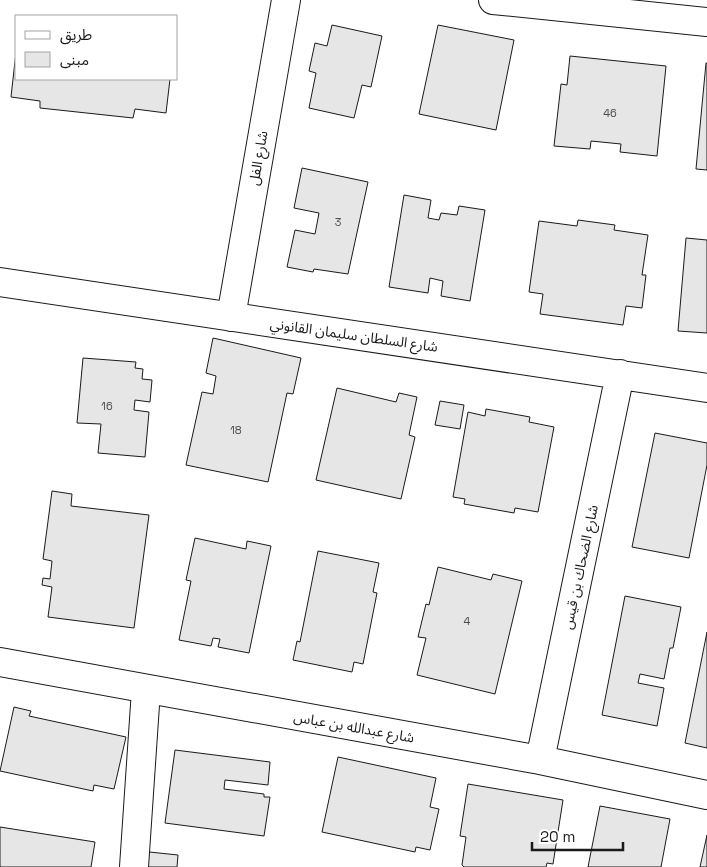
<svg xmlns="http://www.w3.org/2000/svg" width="707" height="867" viewBox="0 0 707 867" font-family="'Space Grotesk','Noto Sans Arabic',sans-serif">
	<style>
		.building { fill: #e6e6e6; stroke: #1a1a1a }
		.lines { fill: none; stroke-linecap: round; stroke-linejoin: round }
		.minor-casing { stroke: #1a1a1a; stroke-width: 30 }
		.minor { stroke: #fff; stroke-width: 28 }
		.labels { text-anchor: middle; stroke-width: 4; stroke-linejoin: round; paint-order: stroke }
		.number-label { font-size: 11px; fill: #4d4d4d }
		.street-label { font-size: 14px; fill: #1a1a1a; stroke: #fff }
	</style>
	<rect width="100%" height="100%" fill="#fff"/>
	<!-- building -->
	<path class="building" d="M 332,25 L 382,36 L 371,87 L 362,85 L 354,118 L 309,108 L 316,73 L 309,71 L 315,43 L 327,46 Z
		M 438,25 L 514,40 L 496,130 L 419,114 Z
		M 16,52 L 16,79 L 170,79 L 166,113 L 135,109 L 133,118 L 40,108 L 40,101 L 11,97 Z
		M 570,56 L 666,66 L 657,156 L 620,152 L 621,144 L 591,141 L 590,149 L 554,146 L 561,84 L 567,85 Z
		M 706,63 L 707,63 L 707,170 L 696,169 Z
		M 302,168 L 368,182 L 348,274 L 314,269 L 313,272 L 287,267 L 295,230 L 315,234 L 319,213 L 294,208 Z
		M 404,195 L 431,200 L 428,218 L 439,220 L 441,213 L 457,215 L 459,206 L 485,210 L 470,301 L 441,296 L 443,281 L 430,278 L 428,293 L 389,287 Z
		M 578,220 L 615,225 L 614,230 L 648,235 L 642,275 L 646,275 L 642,308 L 626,306 L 623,325 L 540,314 L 543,294 L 529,292 L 539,221 L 577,226 Z
		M 686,238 L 707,240 L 707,333 L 678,331 Z
		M 213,338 L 301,358 L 293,394 L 287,393 L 268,482 L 186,465 L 202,392 L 213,394 L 216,376 L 206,373 Z
		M 83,358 L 136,362 L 135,368 L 143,369 L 142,379 L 152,380 L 150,402 L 135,400 L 134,410 L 149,412 L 145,457 L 98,453 L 101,424 L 77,423 Z
		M 337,388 L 396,402 L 399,393 L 417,397 L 409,435 L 415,437 L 401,499 L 316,480 Z
		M 440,401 L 464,405 L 460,429 L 435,425 Z
		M 486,409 L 530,417 L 529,422 L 554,427 L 538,512 L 515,508 L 514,513 L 464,504 L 465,499 L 453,497 L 468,412 L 485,416 Z
		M 655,433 L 707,443 L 707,465 L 689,558 L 632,547 Z
		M 52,491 L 72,494 L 71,506 L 149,515 L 134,628 L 48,617 L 52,587 L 42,585 L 43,578 L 50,579 L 52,561 L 43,559 Z
		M 195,538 L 246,549 L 247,541 L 271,546 L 249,653 L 218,647 L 220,639 L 213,638 L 211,646 L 179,640 L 191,581 L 186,580 Z
		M 318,551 L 379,563 L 373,592 L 377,593 L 363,664 L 354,662 L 352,672 L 293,660 L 297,641 L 300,642 Z
		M 438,567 L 491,580 L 493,574 L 522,581 L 495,694 L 417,675 L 426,638 L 418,637 L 426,604 L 429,605 Z
		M 625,596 L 681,607 L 673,648 L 670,648 L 664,679 L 640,674 L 638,683 L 664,688 L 657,726 L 602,715 Z
		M 707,632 L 707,748 L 685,743 Z
		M 14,707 L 31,711 L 29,716 L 126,737 L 114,789 L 94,785 L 93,791 L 0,771 Z
		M 175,750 L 270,762 L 268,785 L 225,780 L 224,789 L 264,794 L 264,797 L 270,797 L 264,836 L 165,823 Z
		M 338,757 L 436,778 L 430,807 L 439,809 L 430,850 L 416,847 L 415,852 L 322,832 Z
		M 468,784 L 563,800 L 553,864 L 547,863 L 546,867 L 464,867 L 462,865 L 466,837 L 460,836 Z
		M 600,806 L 670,819 L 661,867 L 588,867 Z
		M 0,827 L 95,842 L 91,867 L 0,867 Z
		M 707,835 L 707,867 L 700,867 Z
		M 140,851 L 178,855 L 177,867 L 138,867 Z"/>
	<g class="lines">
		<defs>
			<path id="minor" d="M 493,0 L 707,22
				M 0,282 L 707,388
				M 231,317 L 286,0
				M 0,662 L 540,760 L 707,795
				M 540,760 L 620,374
				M 134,867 L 146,690"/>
		</defs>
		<!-- minor casing -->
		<use href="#minor" class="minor-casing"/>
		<!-- minor -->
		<use href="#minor" class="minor"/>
	</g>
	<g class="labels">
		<!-- number labels -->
		<g class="number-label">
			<text x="610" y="117">46</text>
			<text x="338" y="226">3</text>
			<text x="107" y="410">16</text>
			<text x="236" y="434">18</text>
			<text x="467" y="625">4</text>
		</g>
		<!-- street labels -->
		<g class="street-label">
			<text transform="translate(258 158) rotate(-80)" y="5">شارع الفل</text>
			<text transform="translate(354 335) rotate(8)" y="5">شارع السلطان سليمان القانوني</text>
			<text transform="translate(580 567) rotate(-78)" y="5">شارع الضحاك بن قيس</text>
			<text transform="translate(354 727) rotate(10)" y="5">شارع عبدالله بن عباس</text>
		</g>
	</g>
	<!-- legend -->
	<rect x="15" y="15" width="162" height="65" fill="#ffffff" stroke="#a3a3a3"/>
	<rect x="25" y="31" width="25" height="8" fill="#ffffff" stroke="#a3a3a3"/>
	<text x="60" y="40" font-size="15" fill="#1a1a1a">طريق</text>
	<rect x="25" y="52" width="25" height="15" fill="#e6e6e6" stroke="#a3a3a3"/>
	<text x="60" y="65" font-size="15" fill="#1a1a1a">مبنى</text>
	<!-- scale -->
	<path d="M532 842v8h91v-8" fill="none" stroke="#1a1a1a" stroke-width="2.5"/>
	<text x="540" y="842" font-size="15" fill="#1a1a1a" stroke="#ffffff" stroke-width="4" paint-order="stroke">20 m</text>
</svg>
